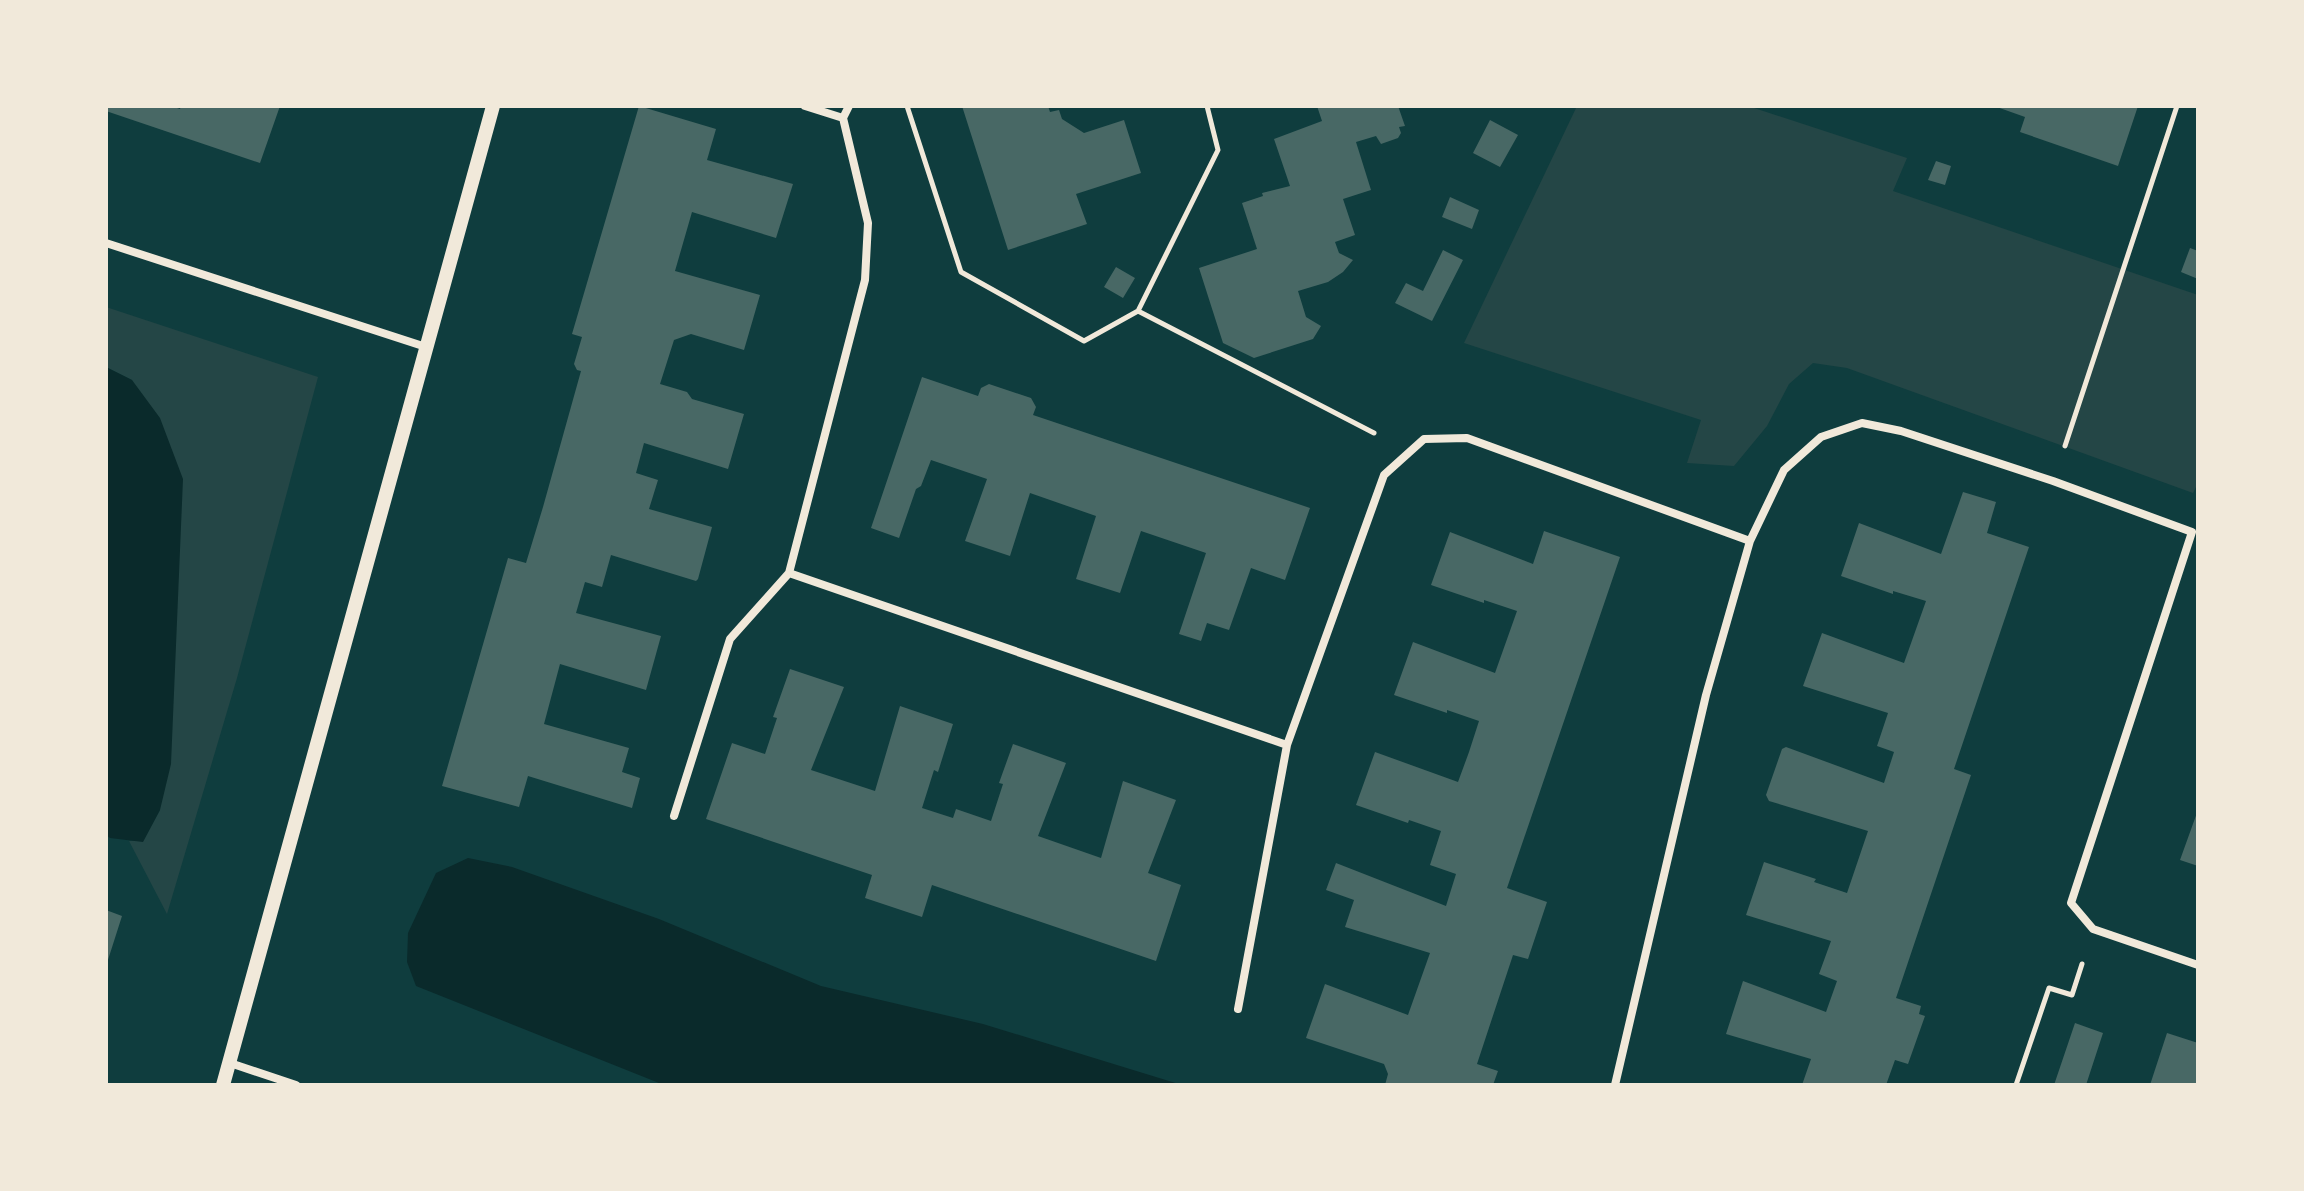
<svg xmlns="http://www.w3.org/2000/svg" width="2304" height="1191" viewBox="0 0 2304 1191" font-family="'Open Sans',sans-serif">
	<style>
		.green { fill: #244646 }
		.water { fill: #0a2a2b }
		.building { fill: #486865 }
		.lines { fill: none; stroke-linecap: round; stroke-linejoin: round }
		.path { stroke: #f1e9da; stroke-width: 5 }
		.minor { stroke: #f1e9da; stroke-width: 8 }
		.tertiary { stroke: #f1e9da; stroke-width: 14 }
	</style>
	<rect width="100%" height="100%" fill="#0f3d3e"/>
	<!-- green -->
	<path class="green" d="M 1577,106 L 1748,106 L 1907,158 L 1893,191 L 2198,295 L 2198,483 L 2193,493 L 1847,368 L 1813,363 L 1789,384 L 1767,426 L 1734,466 L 1687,463 L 1701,420 L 1464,343 Z
		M 106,307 L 318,377 L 237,678 L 167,914 L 129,841 L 143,841 L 160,810 L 132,380 L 106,367 Z"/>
	<!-- water -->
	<path class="water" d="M 106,367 L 132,380 L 160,418 L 183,479 L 171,764 L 160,810 L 143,842 L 110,838 L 106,835 Z
		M 468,858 L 512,867 L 659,919 L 821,986 L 983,1024 L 1182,1085 L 664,1085 L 416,986 L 407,962 L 408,933 L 436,873 Z"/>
	<!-- building -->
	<path class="building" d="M 106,106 L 171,106 L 180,109 L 181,106 L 280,106 L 260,163 L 106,111 Z
		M 639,106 L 716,129 L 707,160 L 793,184 L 776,238 L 692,212 L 675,271 L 760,295 L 744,350 L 691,334 L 674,340 L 660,384 L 687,392 L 692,399 L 744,414 L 728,469 L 644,443 L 636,473 L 658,480 L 649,509 L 712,527 L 698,579 L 696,581 L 611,555 L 602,587 L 585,582 L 576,613 L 661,636 L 646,690 L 560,664 L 544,724 L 629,748 L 622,772 L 640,778 L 632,808 L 528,776 L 519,807 L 442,786 L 508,558 L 526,563 L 543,507 L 581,371 L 577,370 L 574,364 L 582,337 L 572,334 Z
		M 962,106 L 1048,106 L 1050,112 L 1059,110 L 1062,119 L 1084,133 L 1124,120 L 1141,173 L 1076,194 L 1087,224 L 1008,250 Z
		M 1317,106 L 1398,106 L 1405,126 L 1399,127 L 1401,133 L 1398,138 L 1381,144 L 1376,136 L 1356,142 L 1371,190 L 1343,199 L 1355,235 L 1335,242 L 1339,253 L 1353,260 L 1343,272 L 1328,282 L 1298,291 L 1306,317 L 1321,326 L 1313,339 L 1254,358 L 1223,343 L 1199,268 L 1257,249 L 1242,203 L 1263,196 L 1262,193 L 1290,186 L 1274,139 L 1322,121 Z
		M 1994,106 L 2138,106 L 2118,166 L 2020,132 L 2025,117 Z
		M 1490,120 L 1518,135 L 1500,167 L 1473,153 Z
		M 1936,161 L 1951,166 L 1945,185 L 1928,180 Z
		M 1450,197 L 1479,210 L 1472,229 L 1442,217 Z
		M 2190,248 L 2198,251 L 2198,279 L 2181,272 Z
		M 1443,250 L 1463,260 L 1432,321 L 1395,303 L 1406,283 L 1423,291 Z
		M 1116,267 L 1135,278 L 1123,298 L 1104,287 Z
		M 922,377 L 978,396 L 981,388 L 989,384 L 1031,398 L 1036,407 L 1033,415 L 1310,508 L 1285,580 L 1251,568 L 1229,630 L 1207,623 L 1201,641 L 1179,634 L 1206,553 L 1141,531 L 1120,593 L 1076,579 L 1096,516 L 1030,493 L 1010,556 L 965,541 L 987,479 L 931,460 L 921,486 L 916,489 L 899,538 L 871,528 Z
		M 1963,492 L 1996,502 L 1987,533 L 2029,547 L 1954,769 L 1971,775 L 1896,998 L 1921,1006 L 1919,1014 L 1925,1016 L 1908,1064 L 1895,1060 L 1886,1085 L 1802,1085 L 1811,1059 L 1726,1034 L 1743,981 L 1826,1012 L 1837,981 L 1819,974 L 1831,941 L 1746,915 L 1764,862 L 1816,879 L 1814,882 L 1847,893 L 1868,831 L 1769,801 L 1766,795 L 1782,749 L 1786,747 L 1884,783 L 1894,752 L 1877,746 L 1888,713 L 1803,686 L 1822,633 L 1904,663 L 1926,601 L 1893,591 L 1893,594 L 1841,576 L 1859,523 L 1941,554 Z
		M 1544,531 L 1620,557 L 1507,888 L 1547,902 L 1528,959 L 1513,955 L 1477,1064 L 1498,1071 L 1493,1085 L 1385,1085 L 1388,1074 L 1384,1064 L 1306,1038 L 1307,1035 L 1325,984 L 1408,1015 L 1430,953 L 1345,927 L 1354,900 L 1326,890 L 1336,863 L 1446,906 L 1456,874 L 1430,865 L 1441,831 L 1409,820 L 1408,823 L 1356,805 L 1375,752 L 1458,782 L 1469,752 L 1479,721 L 1447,710 L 1447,713 L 1394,695 L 1413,642 L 1495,673 L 1517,611 L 1484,600 L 1484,603 L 1431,585 L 1450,532 L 1533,564 Z
		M 790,669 L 844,687 L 811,770 L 875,791 L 900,706 L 953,724 L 938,772 L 934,770 L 922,808 L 953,818 L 956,809 L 991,821 L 1003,784 L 999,783 L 1013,744 L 1066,763 L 1038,836 L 1101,858 L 1123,781 L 1176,800 L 1148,873 L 1181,885 L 1156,961 L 932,885 L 922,917 L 865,898 L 872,875 L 706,819 L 732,743 L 765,754 L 777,718 L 773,717 Z
		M 2198,810 L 2198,866 L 2180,860 Z
		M 106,910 L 122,916 L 107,963 L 106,963 Z
		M 2075,1023 L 2103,1033 L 2086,1085 L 2054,1085 Z
		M 2167,1033 L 2198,1043 L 2198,1085 L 2150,1085 Z"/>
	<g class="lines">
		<!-- path -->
		<path class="path" d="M 907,106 L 961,272 L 1084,341 L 1138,311 L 1218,150 L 1207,106
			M 1138,311 L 1374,433
			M 2065,446 L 2177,106
			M 2016,1085 L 2049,988 L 2072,995 L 2082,964"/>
		<!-- minor -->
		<path class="minor" d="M 805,106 L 843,118 L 849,106
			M 843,118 L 868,223 L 865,280 L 789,573 L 1287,745 L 1384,475 L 1424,439 L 1467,438 L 1750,541 L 1784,470 L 1821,437 L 1862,423 L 1901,431 L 2053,481 L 2192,532 L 2071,903 L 2093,929 L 2198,965
			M 106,243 L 426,347
			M 674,816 L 730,639 L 789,573
			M 1238,1009 L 1287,745
			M 230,1063 L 296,1085
			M 1615,1085 L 1706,695 L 1750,541"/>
		<!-- tertiary -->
		<path class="tertiary" d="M 223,1085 L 493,106"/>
	</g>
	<!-- border -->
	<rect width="2304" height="1191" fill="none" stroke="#f1e9da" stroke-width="216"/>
</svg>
